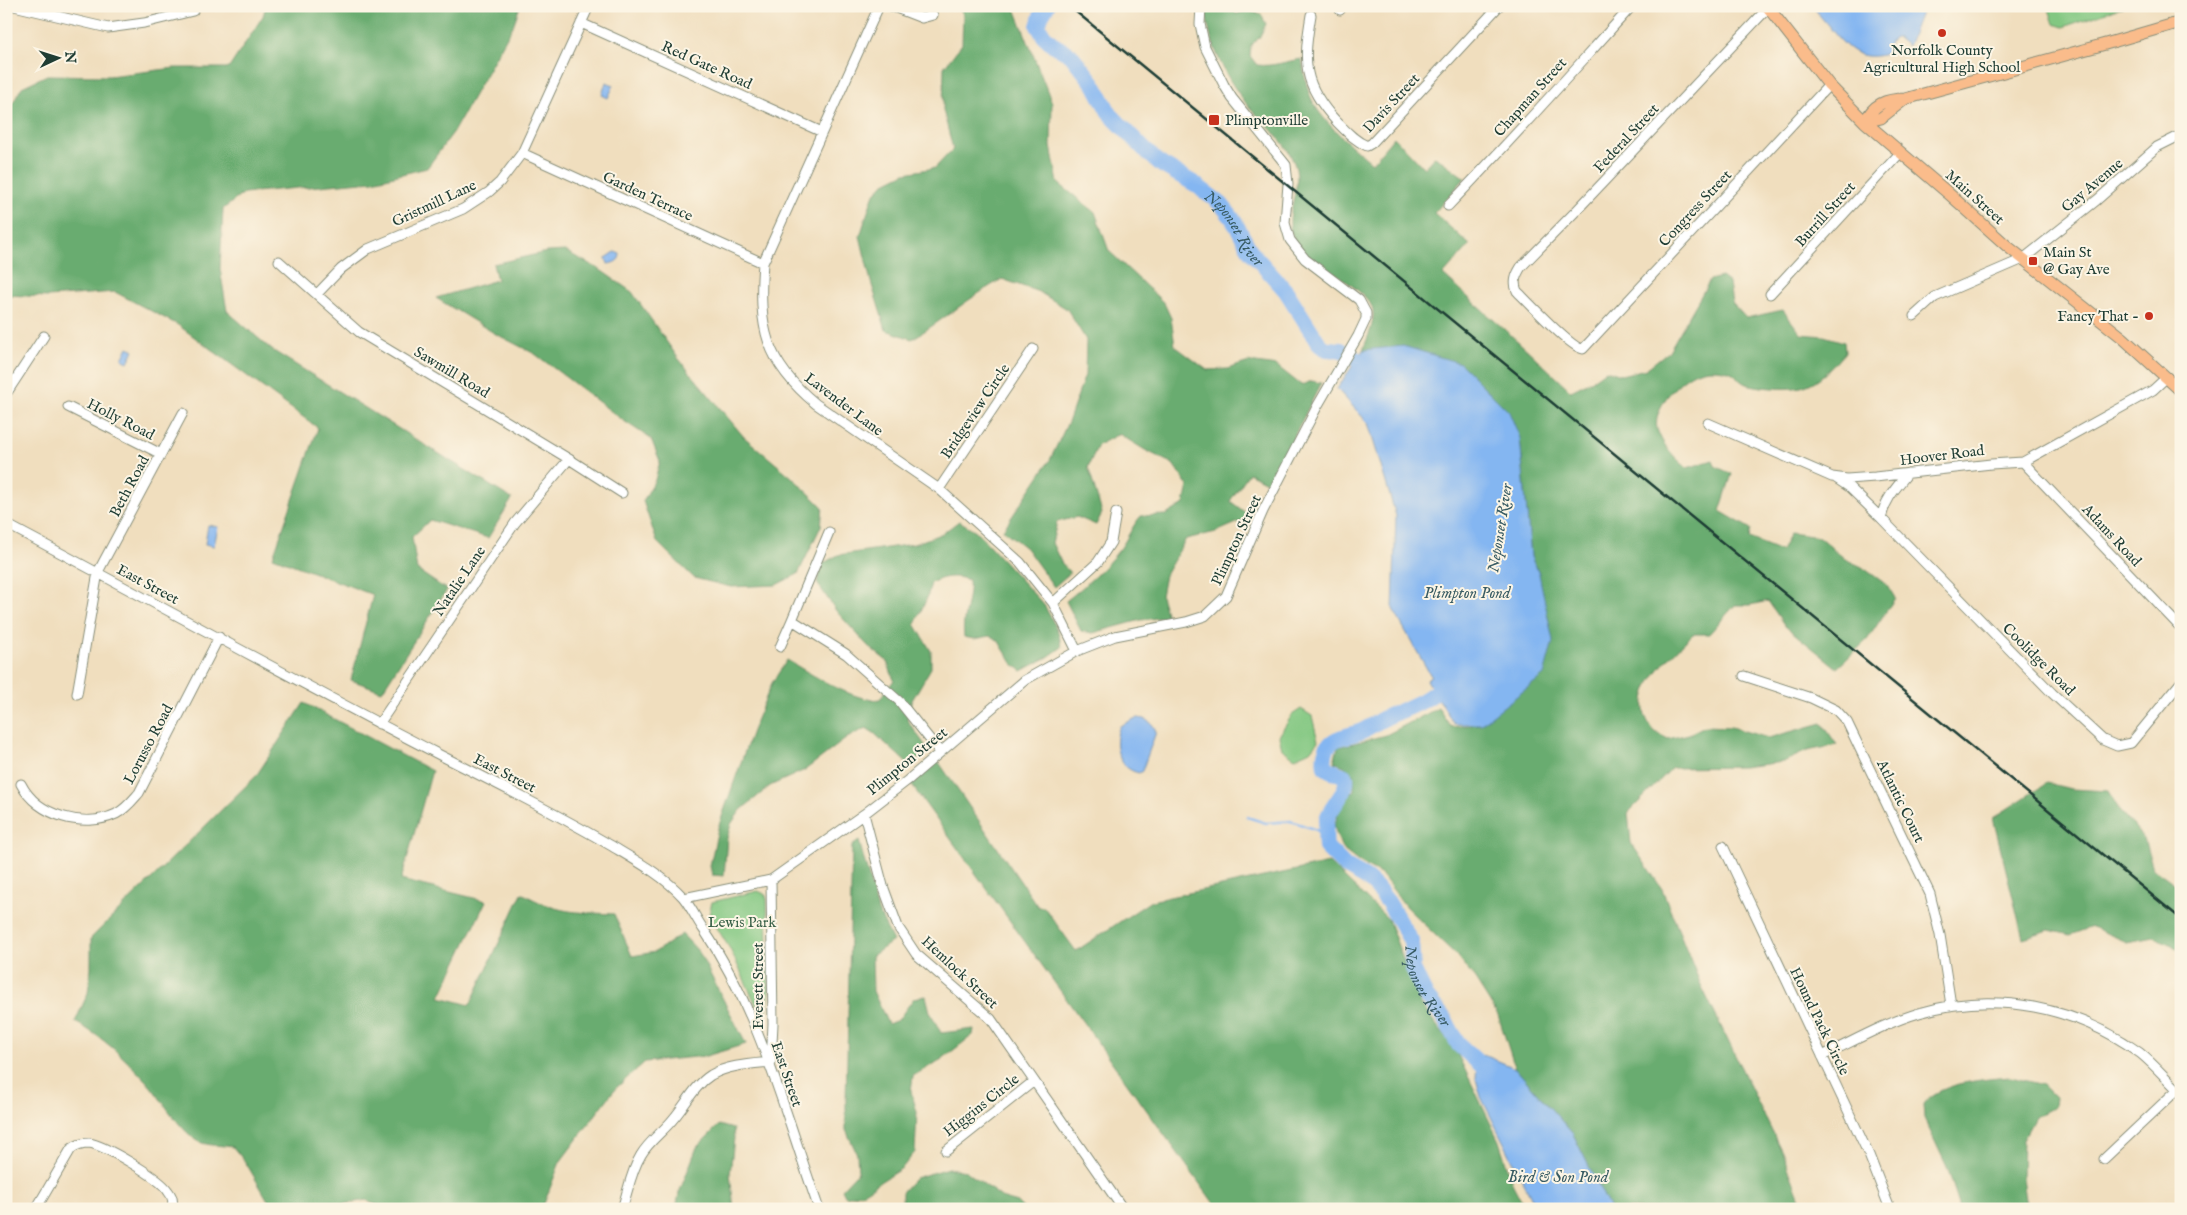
<svg xmlns="http://www.w3.org/2000/svg" width="2187" height="1215" viewBox="0 0 2187 1215" font-family="'IM FELL English',serif">
	<style>
		.green { fill: #82c781; stroke: #50825a }
		.forest { fill: #69ac6f; stroke: #447452 }
		.water { fill: #84b6f1; stroke: #527a92 }
		.lines { fill: none; stroke-linecap: round; stroke-linejoin: round }
		.stream { stroke: #84b6f1; stroke-width: 2.5 }
		.river { stroke: #84b6f1; stroke-width: 16 }
		.minor-casing { stroke: #888e79; stroke-width: 11 }
		.major-casing { stroke: #888e79; stroke-width: 13 }
		.minor { stroke: #fff; stroke-width: 9 }
		.major { stroke: #fabc8b; stroke-width: 11 }
		.rail { stroke: #1f3d34; stroke-width: 2.5 }
		.poi-dot { fill: #c8321e; stroke: #fcf5e5; stroke-width: 2 }
		.labels { text-anchor: middle; stroke-width: 4; stroke-linejoin: round; paint-order: stroke }
		.poi-label { font-size: 15px; fill: #1f3d34; stroke: #fcf5e5; text-anchor: start }
		.street-label { font-size: 15px; fill: #1f3d34; stroke: #fcf5e5 }
		.park-label { font-size: 15px; fill: #386047; stroke: #fcf5e5 }
		.water-label { font-size: 16px; font-style: italic; fill: #385b63; stroke: #fcf5e5 }
	</style>
	<rect width="100%" height="100%" fill="#fcf5e5"/>
	<filter id="ink" filterUnits="userSpaceOnUse"><feTurbulence type="fractalNoise" baseFrequency=".02" numOctaves="2"/><feDisplacementMap in="SourceGraphic" scale="10" xChannelSelector="R" yChannelSelector="G"/><feConvolveMatrix kernelMatrix="1 2 1 2 8 2 1 2 1" color-interpolation-filters="sRGB"/></filter>
	<filter id="wash" filterUnits="userSpaceOnUse"><feTurbulence type="fractalNoise" baseFrequency=".0096" numOctaves="4" result="noise"/><feDisplacementMap in="SourceGraphic" scale="20" xChannelSelector="R" yChannelSelector="G"/><feGaussianBlur stdDeviation="1.12" result="paint"/><feColorMatrix in="noise" values="0 0 0 0 0 0 0 0 0 0 0 0 0 0 0 0 0 1.4 0 .05"/><feComposite in="paint" operator="in"/></filter>
	<g filter="url(#wash)">
		<rect width="100%" height="100%" fill="#f0debe"/>
		<!-- green -->
		<path class="green" d="M 2048,6 L 2124,6 L 2063,27 L 2054,24 Z
			M 1301,709 L 1312,716 L 1318,741 L 1310,751 L 1295,758 L 1282,749 L 1279,736 L 1292,715 Z
			M 758,891 L 765,894 L 767,899 L 769,997 L 767,1010 L 759,1011 L 730,949 L 709,915 L 712,902 Z"/>
		<!-- forest -->
		<path class="forest" d="M 266,6 L 520,6 L 513,26 L 452,134 L 427,168 L 373,181 L 244,193 L 223,209 L 220,269 L 227,311 L 272,350 L 512,499 L 488,538 L 430,520 L 412,537 L 417,570 L 447,590 L 382,691 L 351,680 L 373,595 L 273,557 L 318,428 L 178,325 L 115,292 L 48,297 L 6,295 L 6,115 L 22,87 L 47,75 L 109,76 L 175,68 L 229,68 L 263,16 Z
			M 958,6 L 1014,6 L 1052,103 L 1051,146 L 1058,183 L 1095,212 L 1109,251 L 1164,303 L 1171,318 L 1175,346 L 1207,370 L 1227,369 L 1249,362 L 1277,366 L 1301,385 L 1312,381 L 1321,383 L 1270,484 L 1249,473 L 1230,501 L 1250,516 L 1246,525 L 1239,522 L 1216,532 L 1186,539 L 1165,575 L 1161,596 L 1167,617 L 1141,620 L 1093,633 L 1081,631 L 1066,601 C 1086,585 1104,569 1120,549 C 1128,538 1132,526 1141,516 L 1166,515 L 1184,504 L 1188,486 L 1173,464 L 1145,450 L 1119,434 L 1098,445 L 1088,467 L 1102,513 L 1096,525 L 1077,517 L 1057,522 L 1052,543 L 1061,562 L 1070,573 L 1054,587 L 1026,548 L 1003,530 L 1050,460 L 1069,420 L 1085,375 L 1086,340 L 1067,309 L 1039,292 L 1002,279 C 970,297 943,320 912,339 L 886,330 L 871,282 L 860,236 L 873,196 L 883,184 L 905,173 L 935,168 L 953,149 L 943,110 L 944,67 L 962,44 L 963,14 Z
			M 1206,6 L 1230,6 L 1236,14 L 1249,10 L 1261,14 L 1266,24 L 1259,38 L 1251,45 L 1250,56 L 1257,65 C 1273,67 1286,61 1302,59 C 1304,73 1306,87 1312,100 C 1323,123 1353,147 1372,163 L 1394,137 L 1424,168 L 1435,156 L 1465,178 L 1434,213 L 1470,245 L 1443,275 L 1522,345 L 1571,391 L 1591,381 L 1606,370 L 1621,375 L 1646,369 L 1669,351 L 1710,280 L 1721,277 L 1729,283 L 1732,303 L 1746,318 L 1783,310 L 1801,334 L 1824,336 L 1844,342 L 1845,352 C 1833,366 1819,383 1801,387 C 1788,390 1756,388 1744,383 C 1739,381 1737,376 1733,373 C 1725,369 1711,368 1703,370 C 1682,374 1652,407 1657,429 C 1662,445 1674,457 1687,468 L 1713,460 L 1715,466 L 1732,474 L 1720,511 L 1751,529 L 1749,538 L 1781,551 L 1790,533 L 1819,537 L 1845,559 L 1862,567 L 1887,585 L 1895,598 L 1867,640 L 1837,668 L 1785,626 L 1768,601 L 1750,605 L 1735,605 L 1709,634 L 1693,634 C 1670,657 1625,693 1652,728 C 1655,733 1663,736 1668,739 L 1689,734 L 1705,726 L 1731,727 L 1768,738 L 1822,723 L 1837,745 L 1807,751 L 1783,762 L 1743,767 L 1672,768 L 1628,813 L 1631,843 L 1662,889 L 1700,983 L 1782,1152 L 1804,1209 L 1610,1209 L 1573,1134 L 1515,1068 L 1498,1015 L 1475,979 L 1456,955 L 1406,907 L 1382,875 L 1360,863 L 1342,849 L 1334,826 L 1342,803 L 1354,790 L 1354,774 L 1344,766 L 1334,762 L 1338,747 L 1386,735 L 1438,708 L 1451,727 L 1481,724 L 1539,574 L 1531,557 L 1520,438 L 1372,350 L 1363,350 C 1367,338 1375,323 1373,310 C 1370,292 1319,265 1304,252 C 1299,249 1296,242 1293,237 C 1283,218 1301,189 1296,169 C 1290,145 1267,126 1251,109 C 1228,84 1206,40 1206,6 Z
			M 565,251 L 599,269 L 632,292 L 678,358 L 744,437 L 794,479 L 823,507 L 821,526 L 798,574 L 776,585 L 731,587 L 694,578 L 657,542 L 643,501 L 655,480 L 660,461 L 651,439 L 624,421 L 535,354 L 494,333 L 436,298 L 497,280 L 493,264 L 547,252 Z
			M 959,521 L 976,531 L 1044,605 L 1057,629 L 1062,647 L 1048,657 L 1022,671 L 1012,663 L 998,640 L 990,636 L 974,639 L 964,637 C 961,617 971,600 969,580 C 955,575 944,576 931,583 L 927,598 L 915,624 L 931,651 L 931,668 L 911,702 L 907,720 L 925,745 L 923,754 L 910,766 L 874,733 L 866,728 L 847,738 L 805,770 L 770,786 L 741,810 L 731,824 L 727,838 L 724,876 L 712,875 L 710,866 L 718,828 L 752,731 L 772,683 L 787,660 C 808,672 857,704 880,699 L 894,680 L 887,661 L 868,646 L 837,612 L 817,583 L 822,564 L 838,555 L 914,544 L 943,533 Z
			M 304,703 L 432,771 L 401,880 L 486,901 L 440,997 L 470,1005 L 522,893 C 558,914 574,912 614,914 L 632,956 L 655,952 L 682,934 L 699,952 L 746,1044 L 706,1056 L 645,1062 L 615,1089 L 560,1162 L 542,1209 L 386,1209 L 366,1200 L 334,1206 L 330,1209 L 273,1209 L 246,1163 L 233,1147 C 223,1145 211,1146 202,1143 C 182,1135 161,1097 146,1081 C 126,1059 102,1036 75,1022 L 88,993 L 91,968 L 91,938 L 256,776 Z
			M 938,761 L 1038,907 L 1044,907 L 1076,951 L 1151,901 L 1329,863 L 1388,919 L 1419,1002 L 1456,1051 L 1499,1141 L 1513,1185 L 1522,1202 L 1530,1209 L 1218,1209 L 911,784 Z
			M 2047,783 L 2071,789 L 2108,791 L 2120,811 L 2144,839 L 2153,868 L 2181,888 L 2181,952 L 2172,945 L 2154,937 L 2127,942 L 2092,927 L 2070,935 L 2049,930 L 2023,938 L 1993,818 Z
			M 859,841 L 878,911 L 893,941 L 872,956 L 873,991 L 888,1024 L 898,1020 L 914,998 L 926,996 L 930,1012 L 941,1033 L 974,1029 L 973,1035 L 942,1059 L 913,1076 L 911,1091 L 917,1112 L 915,1152 L 902,1168 L 864,1192 L 846,1197 L 842,1189 L 858,1172 L 857,1154 L 846,1130 L 846,1101 L 852,846 Z
			M 2011,1077 L 2043,1085 L 2055,1097 L 2054,1107 L 2035,1117 L 2023,1139 L 2022,1177 L 2025,1200 L 2030,1209 L 1959,1209 L 1959,1204 L 1947,1167 L 1924,1118 L 1923,1104 C 1940,1082 1986,1079 2011,1077 Z
			M 719,1125 L 733,1129 L 734,1138 L 730,1174 L 734,1209 L 676,1209 L 679,1193 L 697,1147 Z
			M 948,1168 L 966,1171 L 1004,1199 L 1018,1203 L 1024,1209 L 902,1209 L 902,1192 L 915,1178 Z"/>
		<!-- water -->
		<path class="water" d="M 1814,6 L 1922,6 L 1923,8 L 1908,46 L 1898,38 L 1895,38 L 1889,43 L 1889,53 C 1860,63 1847,49 1830,28 C 1825,21 1817,14 1814,6 Z
			M 606,82 L 614,85 L 608,98 L 602,95 Z
			M 615,252 L 620,254 C 620,261 614,263 608,264 L 606,258 Z
			M 1403,346 L 1460,363 L 1509,412 L 1520,438 L 1531,557 L 1539,574 L 1553,641 L 1544,675 L 1481,724 L 1454,724 L 1427,680 L 1431,676 L 1393,609 L 1396,516 L 1368,423 L 1337,389 L 1363,350 Z
			M 128,347 L 134,350 L 128,362 L 122,359 Z
			M 208,525 L 218,527 L 214,546 L 205,544 Z
			M 1136,718 C 1146,718 1153,722 1156,732 L 1142,771 L 1139,773 C 1118,769 1112,744 1120,726 Z
			M 1484,1055 L 1515,1068 L 1573,1134 L 1610,1209 L 1537,1209 L 1481,1097 L 1476,1079 L 1477,1061 Z"/>
		<g class="lines">
			<!-- stream -->
			<path class="stream" d="M 1247,817 L 1266,823 L 1291,821 L 1325,833"/>
			<!-- river -->
			<g class="river">
				<path id="s1" d="M 1047,6 L 1041,16 L 1038,26 L 1044,36 L 1055,46 L 1071,55 L 1094,84 L 1110,114 L 1146,151 L 1162,165 L 1195,184 L 1221,204 L 1233,219 L 1251,252 L 1286,291 L 1320,345 L 1327,349 L 1341,350 L 1374,370"/>
				<path id="s2" d="M 1450,679 C 1431,699 1416,705 1391,715 C 1381,719 1373,725 1364,730 C 1351,737 1336,734 1327,748 C 1324,754 1324,761 1325,767 C 1332,773 1339,772 1346,777 C 1349,792 1331,805 1327,819 C 1325,828 1325,838 1326,847 L 1346,867 L 1366,878 L 1376,887 L 1388,902 L 1411,941 L 1413,969 L 1426,996 L 1444,1018 L 1459,1045 L 1493,1076"/>
			</g>
		</g>
	</g>
	<g filter="url(#ink)">
		<g class="lines">
			<defs>
				<path id="minor" d="M 14,6 L 108,28 L 144,23 L 193,11
					M 879,6 L 763,263 C 758,327 765,362 816,404 L 939,489 L 1020,562 L 1053,603 L 1077,651
					M 891,6 L 922,18 L 933,15
					M 1768,8 L 1576,211 L 1521,267 C 1516,275 1513,282 1517,291 C 1527,301 1572,349 1583,349 L 1829,85
					M 1340,10 L 1343,6
					M 1311,15 C 1303,63 1302,84 1337,122 C 1346,131 1355,141 1367,146 L 1372,143 L 1499,6
					M 581,23 L 822,132
					M 522,153 L 763,263
					M 1448,206 C 1511,141 1571,73 1632,6
					M 279,261 L 359,332 L 569,459 L 622,493
					M 317,294 L 341,269 L 368,249 L 463,209 L 489,192 L 500,182 L 522,153 L 589,6
					M 1770,294 L 1901,152
					M 1914,316 L 1935,297 L 2023,259 L 2097,200 L 2157,147 L 2181,135
					M 6,394 L 44,336
					M 68,407 L 161,454
					M 1708,423 L 1832,477 L 1847,479 L 1875,477 L 1991,464 L 2023,462 L 2153,390 L 2167,377
					M 2023,462 L 2181,628
					M 1837,479 L 1849,487 L 1881,518 L 2052,693 L 2103,740 L 2117,746 L 2131,743 L 2181,682
					M 939,489 L 1033,349
					M 1881,518 C 1885,499 1896,488 1908,473
					M 6,524 C 150,600 292,679 436,753 C 495,783 554,812 610,845 C 635,860 663,875 683,897 C 691,907 697,920 704,930 C 761,1015 785,1114 819,1209
					M 1053,603 L 1098,562 L 1111,542 L 1116,513
					M 792,620 L 829,532
					M 780,647 L 792,620 L 846,654 L 899,701 L 940,752
					M 1744,676 L 1811,698 L 1836,710 L 1847,722 L 1930,894 L 1940,935 L 1951,1005
					M 77,694 L 98,572 L 183,413
					M 379,724 L 515,523 L 569,459
					M 21,784 C 37,816 84,829 116,814 C 126,809 132,801 139,793 L 219,637
					M 864,814 L 883,886 L 898,927 L 916,954 L 991,1019 L 1123,1209
					M 1723,846 L 1869,1155 L 1890,1209
					M 684,898 L 771,880 L 864,814 L 908,780 L 1025,680 L 1077,651 L 1115,636 L 1186,622 L 1205,616 L 1226,596 L 1263,511 L 1318,405 L 1358,336 L 1366,319 L 1366,313 L 1359,300 L 1305,259 L 1290,240 L 1285,223 L 1288,184 L 1286,165 L 1232,98 L 1224,85 L 1205,47 L 1200,24 L 1201,6
					M 1822,1056 C 1854,1041 1885,1023 1919,1013 C 1996,990 2076,1007 2140,1053 C 2155,1065 2167,1080 2181,1093
					M 946,1151 L 1034,1081
					M 2104,1159 L 2177,1090
					M 36,1209 L 71,1149 C 76,1145 82,1143 89,1143 C 104,1145 160,1178 168,1191 C 173,1197 174,1202 171,1209
					M 622,1209 C 628,1191 631,1171 641,1155 C 649,1141 664,1131 674,1118 C 686,1104 695,1085 711,1075 C 728,1065 752,1064 771,1062 L 773,1024 L 771,880"/>
				<path id="major" d="M 1767,6 L 1829,85 L 1865,122 L 1948,193 L 2007,246 L 2123,338 L 2181,391
					M 1865,122 C 1873,104 1886,99 1905,99 L 2109,43 L 2181,22
					M 1865,122 L 1881,118 L 1905,99"/>
			</defs>
			<!-- minor casing -->
			<use href="#minor" class="minor-casing"/>
			<!-- major casing -->
			<use href="#major" class="major-casing"/>
			<!-- minor -->
			<use href="#minor" class="minor"/>
			<!-- major -->
			<use href="#major" class="major"/>
			<!-- rail -->
			<path class="rail" d="M 1069,6 L 2181,919"/>
		</g>
	</g>
	<!-- markers -->
	<g class="poi-dot">
		<circle cx="1942" cy="33" r="5"/>
		<rect x="1208" y="114" width="12" height="12" rx="2.5"/>
		<rect x="2028" y="256" width="10" height="10" rx="2.5"/>
		<circle cx="2149" cy="316" r="5"/>
	</g>
	<g class="labels">
		<!-- poi labels -->
		<g class="poi-label">
			<text x="1942" y="55" text-anchor="middle">Norfolk County<tspan x="1942" dy="17">Agricultural High School</tspan></text>
			<text x="1225" y="125">Plimptonville</text>
			<text x="2043" y="257">Main St<tspan x="2043" dy="17">@ Gay Ave</tspan></text>
			<text x="2139" y="321" text-anchor="end">Fancy That -</text>
		</g>
		<!-- street labels -->
		<g class="street-label">
			<text transform="translate(707 65) rotate(24)" y="5">Red Gate Road</text>
			<text transform="translate(1530 97) rotate(-48)" y="5">Chapman Street</text>
			<text transform="translate(1391 103) rotate(-47)" y="5">Davis Street</text>
			<text transform="translate(1626 138) rotate(-47)" y="5">Federal Street</text>
			<text transform="translate(2092 185) rotate(-40)" y="5">Gay Avenue</text>
			<text transform="translate(648 196) rotate(25)" y="5">Garden Terrace</text>
			<text transform="translate(1975 197) rotate(42)" y="5">Main Street</text>
			<text transform="translate(434 203) rotate(-25)" y="5">Gristmill Lane</text>
			<text transform="translate(1695 208) rotate(-47)" y="5">Congress Street</text>
			<text transform="translate(1825 214) rotate(-48)" y="5">Burrill Street</text>
			<text transform="translate(452 372) rotate(31)" y="5">Sawmill Road</text>
			<text transform="translate(844 404) rotate(37)" y="5">Lavender Lane</text>
			<text transform="translate(975 411) rotate(-56)" y="5">Bridgeview Circle</text>
			<text transform="translate(121 419) rotate(27)" y="5">Holly Road</text>
			<text transform="translate(1942 455) rotate(-7)" y="5">Hoover Road</text>
			<text transform="translate(129 486) rotate(-62)" y="5">Beth Road</text>
			<text transform="translate(2112 535) rotate(47)" y="5">Adams Road</text>
			<text transform="translate(1236 540) rotate(-65)" y="5">Plimpton Street</text>
			<text transform="translate(459 581) rotate(-56)" y="5">Natalie Lane</text>
			<text transform="translate(148 584) rotate(28)" y="5">East Street</text>
			<text transform="translate(2039 659) rotate(45)" y="5">Coolidge Road</text>
			<text transform="translate(148 744) rotate(-62)" y="5">Lorusso Road</text>
			<text transform="translate(907 761) rotate(-39)" y="5">Plimpton Street</text>
			<text transform="translate(505 773) rotate(27)" y="5">East Street</text>
			<text transform="translate(1901 801) rotate(64)" y="5">Atlantic Court</text>
			<text transform="translate(960 972) rotate(43)" y="5">Hemlock Street</text>
			<text transform="translate(758 986) rotate(-90)" y="5">Everett Street</text>
			<text transform="translate(1820 1021) rotate(64)" y="5">Hound Pack Circle</text>
			<text transform="translate(787 1074) rotate(71)" y="5">East Street</text>
			<text transform="translate(981 1105) rotate(-38)" y="5">Higgins Circle</text>
		</g>
		<!-- park labels -->
		<g class="park-label">
			<text x="742" y="927">Lewis Park</text>
		</g>
		<!-- water labels -->
		<g class="water-label">
			<text dy="6" stroke="none"><textPath href="#s1" startOffset="309">Neponset River</textPath></text>
			<text transform="translate(1499 528) rotate(-81)" y="6">Neponset River</text>
			<text x="1467" y="598">Plimpton Pond</text>
			<text dy="6" stroke="none"><textPath href="#s2" startOffset="439">Neponset River</textPath></text>
			<text x="1558" y="1182">Bird &amp; Son Pond</text>
		</g>
	</g>
	<!-- margin -->
	<rect width="2187" height="1215" fill="none" stroke="#fcf5e5" stroke-width="25"/>
	<!-- north arrow -->
	<g transform="translate(58 58) rotate(86)" stroke="#fcf5e5" stroke-width="4" paint-order="stroke">
	<path d="M0-4L9 19L0 12L-9 19Z" fill="#1f3d34"/>
	<text y="-8" font-size="14" font-weight="bold" text-anchor="middle" fill="#1f3d34">N</text>
	</g>
</svg>
